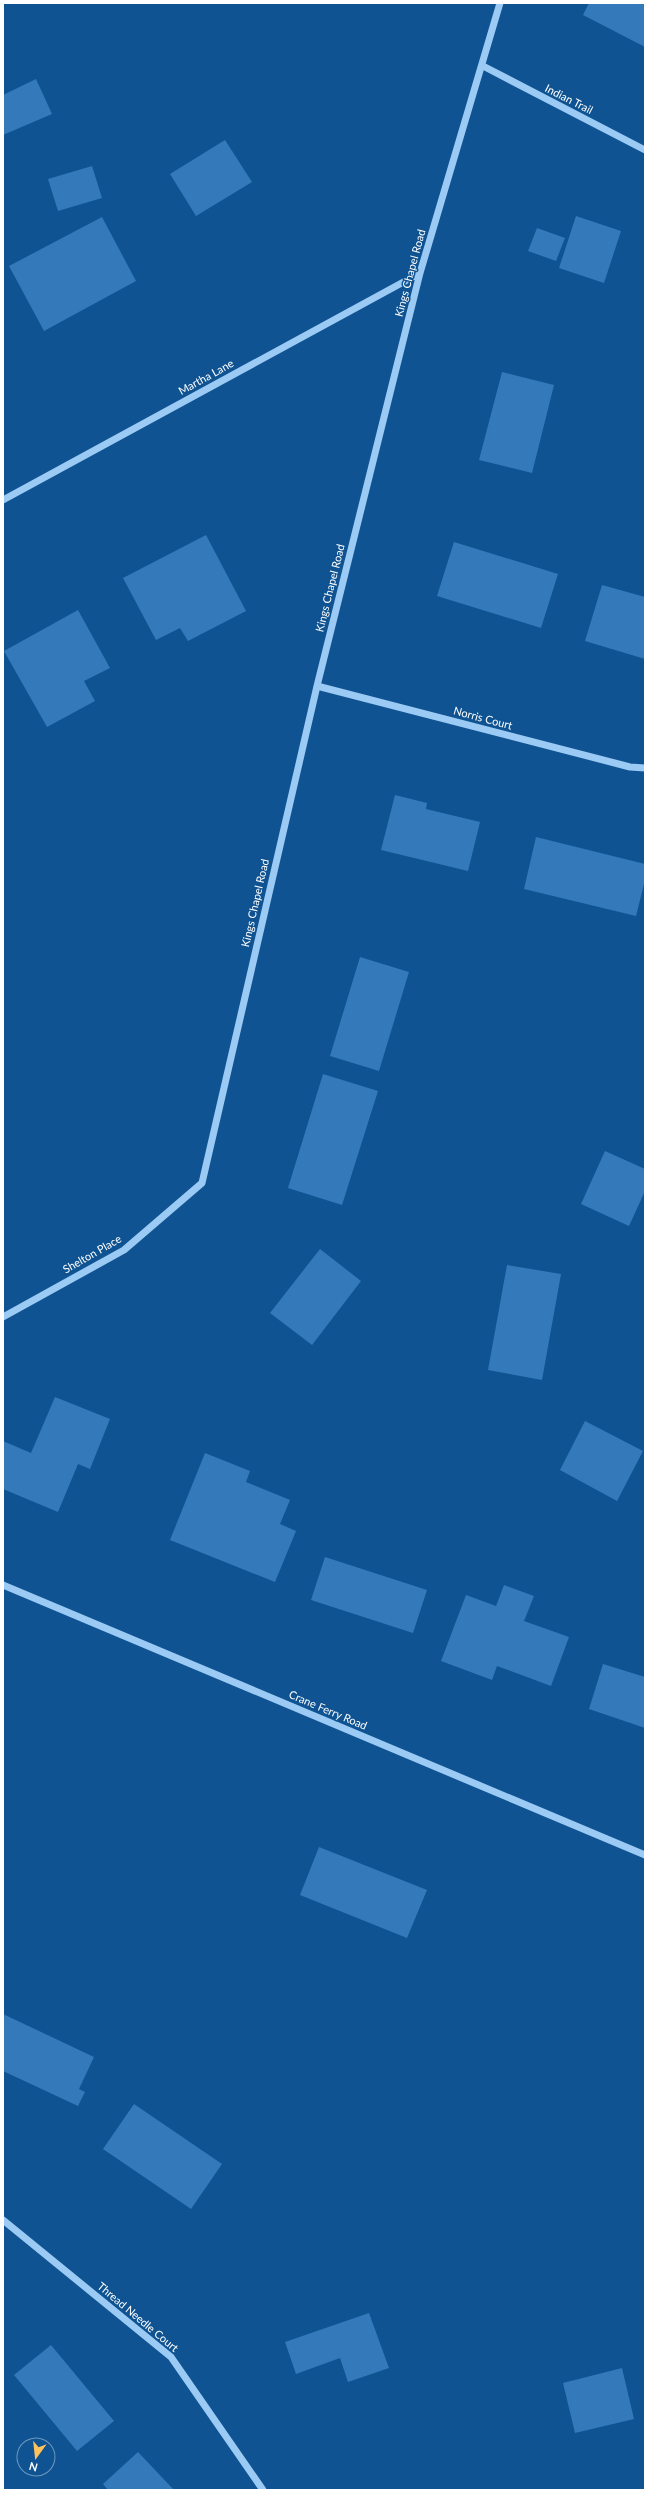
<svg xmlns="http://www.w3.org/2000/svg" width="648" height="2493" viewBox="0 0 648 2493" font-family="Lato,sans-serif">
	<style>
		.building { fill: #347aba }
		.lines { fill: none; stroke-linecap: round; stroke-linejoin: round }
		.minor { stroke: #9bcaf4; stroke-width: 7 }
		.labels { text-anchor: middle; stroke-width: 3; stroke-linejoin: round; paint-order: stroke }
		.street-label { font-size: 11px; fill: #fff; stroke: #0f5392 }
	</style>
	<rect width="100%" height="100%" fill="#0f5392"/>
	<!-- building -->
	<path class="building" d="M 589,3 L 645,3 L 645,47 L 583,15 Z
		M 36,79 L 52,114 L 3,135 L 3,95 Z
		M 225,140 L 252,182 L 196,216 L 170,174 Z
		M 92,166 L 102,198 L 58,211 L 48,179 Z
		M 576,216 L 621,231 L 604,283 L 559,268 Z
		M 102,217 L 136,281 L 44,331 L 9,266 Z
		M 537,228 L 565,238 L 556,261 L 528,251 Z
		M 502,372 L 554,385 L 532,473 L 479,460 Z
		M 206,535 L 246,611 L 188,641 L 180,628 L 156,640 L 123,578 Z
		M 454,542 L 558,574 L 541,628 L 437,596 Z
		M 602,585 L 645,597 L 645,659 L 585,641 Z
		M 78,610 L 110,668 L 84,681 L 95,701 L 47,727 L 4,651 Z
		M 395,795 L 427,803 L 426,809 L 480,822 L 468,871 L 381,850 Z
		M 536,837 L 645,864 L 645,880 L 636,916 L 524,889 Z
		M 360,957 L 409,972 L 379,1071 L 330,1056 Z
		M 323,1074 L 378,1091 L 342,1205 L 288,1188 Z
		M 605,1151 L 645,1169 L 645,1191 L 629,1226 L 581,1204 Z
		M 320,1249 L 361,1281 L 312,1345 L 270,1313 Z
		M 507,1265 L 561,1274 L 542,1380 L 488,1370 Z
		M 55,1397 L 110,1419 L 90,1469 L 78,1464 L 58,1512 L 3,1489 L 3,1441 L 31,1453 Z
		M 585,1421 L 643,1451 L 617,1501 L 560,1470 Z
		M 205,1453 L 250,1471 L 246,1482 L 290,1500 L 280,1524 L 296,1531 L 275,1582 L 170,1540 Z
		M 325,1557 L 427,1590 L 413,1633 L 311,1600 Z
		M 504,1585 L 534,1596 L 524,1621 L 569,1637 L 551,1686 L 497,1666 L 492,1680 L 441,1661 L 466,1595 L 496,1606 Z
		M 603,1664 L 645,1677 L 645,1728 L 589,1709 Z
		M 319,1847 L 427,1890 L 407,1938 L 300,1895 Z
		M 3,2014 L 94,2057 L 79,2089 L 85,2092 L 78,2106 L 3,2071 Z
		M 134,2104 L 222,2164 L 191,2209 L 103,2149 Z
		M 369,2313 L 389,2368 L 348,2382 L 340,2358 L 296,2374 L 285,2342 Z
		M 51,2345 L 114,2421 L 77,2451 L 14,2375 Z
		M 622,2368 L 634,2419 L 575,2433 L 563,2383 Z
		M 138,2452 L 174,2490 L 108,2490 L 103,2484 Z"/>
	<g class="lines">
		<!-- minor -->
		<path class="minor" d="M 483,66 L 645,150
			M 3,500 L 420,273
			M 317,686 L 630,767 L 645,768
			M 3,1317 L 124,1250 L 202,1183 L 317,686 L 420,273 L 500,3
			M 3,1585 L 645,1855
			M 3,2220 L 171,2357 L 263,2490"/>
	</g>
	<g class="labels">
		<!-- street labels -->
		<g class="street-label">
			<text transform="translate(569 99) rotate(27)" y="4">Indian Trail</text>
			<text transform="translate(410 273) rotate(-75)" y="4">Kings Chapel Road</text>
			<text transform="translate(206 377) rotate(-29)" y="4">Martha Lane</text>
			<text transform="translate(330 588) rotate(-76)" y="4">Kings Chapel Road</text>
			<text transform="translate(483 718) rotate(15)" y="4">Norris Court</text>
			<text transform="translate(255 903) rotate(-77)" y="4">Kings Chapel Road</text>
			<text transform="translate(92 1254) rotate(-30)" y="4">Shelton Place</text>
			<text transform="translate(328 1710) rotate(23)" y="4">Crane Ferry Road</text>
			<text transform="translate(138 2317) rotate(40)" y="4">Thread Needle Court</text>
		</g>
	</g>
	<!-- border -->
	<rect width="648" height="2493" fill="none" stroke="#ffffff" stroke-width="8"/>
	<!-- north arrow -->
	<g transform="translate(36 2457) rotate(195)"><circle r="19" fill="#0f5392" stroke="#6f98be"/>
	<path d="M0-3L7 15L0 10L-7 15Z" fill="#ffc35d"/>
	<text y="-6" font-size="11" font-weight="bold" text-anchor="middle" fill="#ffffff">N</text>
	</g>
</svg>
